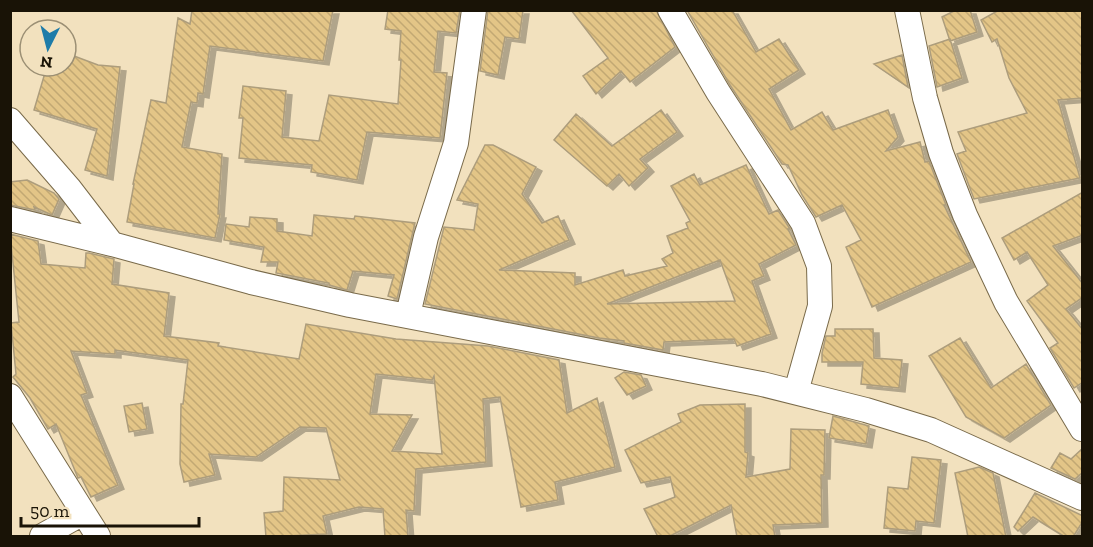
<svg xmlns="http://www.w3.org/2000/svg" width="1093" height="547" viewBox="0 0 1093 547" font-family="'Zilla Slab',serif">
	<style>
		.building { fill: url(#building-back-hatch); stroke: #ad9d7c; stroke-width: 1.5; fill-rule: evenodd; filter: url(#shadow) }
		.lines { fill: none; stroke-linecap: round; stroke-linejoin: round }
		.minor-casing { stroke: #796a4a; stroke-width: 26 }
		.minor { stroke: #fff; stroke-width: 24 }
	</style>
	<defs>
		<pattern id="building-back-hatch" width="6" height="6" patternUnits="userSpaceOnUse" patternTransform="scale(1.5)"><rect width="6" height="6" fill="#e3c587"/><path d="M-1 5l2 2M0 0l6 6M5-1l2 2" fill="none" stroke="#c2a873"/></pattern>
		<filter id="shadow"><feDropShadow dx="6" dy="4" stdDeviation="0" flood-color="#0004"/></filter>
	</defs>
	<rect width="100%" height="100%" fill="#f2e1be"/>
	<!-- building -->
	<path class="building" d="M 192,10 L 333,10 L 323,61 L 210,46 L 203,94 L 198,93 L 197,103 L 191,102 L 182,147 L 222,154 L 218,214 L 220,214 L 215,238 L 127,222 L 134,184 L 133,184 L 151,100 L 166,103 L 178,18 L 190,24 Z
		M 388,10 L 460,10 L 456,33 L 438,31 L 434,72 L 447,73 L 440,138 L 367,132 L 357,180 L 311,172 L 312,165 L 239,158 L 243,118 L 239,118 L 243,86 L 286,91 L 282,137 L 319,141 L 329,95 L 398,104 L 401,60 L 399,60 L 401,31 L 385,29 Z
		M 488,10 L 523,10 L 519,39 L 505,37 L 498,75 L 480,71 Z
		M 571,10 L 656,10 L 675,47 L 630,82 L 621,71 L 596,94 L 583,76 L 608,58 Z
		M 687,10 L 732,10 L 756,52 L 779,39 L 799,70 L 769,89 L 791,130 L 822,112 L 833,130 L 888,110 L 898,137 L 886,151 L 920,142 L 925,162 L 929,161 L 946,205 L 944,205 L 971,262 L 872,307 L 846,247 L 861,240 L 842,205 L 816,217 L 802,195 L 788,165 L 782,164 L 730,85 Z
		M 956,10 L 970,10 L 977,32 L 950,41 L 942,17 Z
		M 999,10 L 1083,10 L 1083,98 L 1058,100 L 1080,178 L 974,199 L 957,154 L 966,151 L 958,132 L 1027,113 L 1009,78 L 997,39 L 992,42 L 981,20 Z
		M 950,39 L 962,78 L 937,87 L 929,46 Z
		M 66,53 L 98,65 L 120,67 L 107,176 L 85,170 L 97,129 L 34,110 L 47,66 L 66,66 Z
		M 902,55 L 908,87 L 874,64 Z
		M 661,110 L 677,132 L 640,159 L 648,168 L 629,186 L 619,174 L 607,186 L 554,140 L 576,114 L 612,146 Z
		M 485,145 L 493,145 L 536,167 L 522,194 L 542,223 L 558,216 L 569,240 L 499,270 L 575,273 L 575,285 L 623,270 L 625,276 L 667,266 L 662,259 L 673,253 L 667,236 L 688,228 L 686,223 L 690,221 L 671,186 L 694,174 L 700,185 L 746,165 L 769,214 L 778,210 L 790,229 L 788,229 L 796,245 L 759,264 L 764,276 L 752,281 L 771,334 L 737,346 L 734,339 L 664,342 L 663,350 L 624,343 L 624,341 L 599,338 L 425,304 L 444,227 L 474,230 L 478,204 L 457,200 ZM 720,260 L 735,301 L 607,304 L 684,274 Z
		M 27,180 L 54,193 L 59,199 L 52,215 L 34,207 L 35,210 L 10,205 L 10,182 Z
		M 1083,192 L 1083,235 L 1053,246 L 1083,284 L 1083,297 L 1066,309 L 1083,330 L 1083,382 L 1074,388 L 1050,348 L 1058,343 L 1027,301 L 1048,285 L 1027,252 L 1014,260 L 1002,238 Z
		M 314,215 L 354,219 L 355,216 L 415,223 L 397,299 L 388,296 L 394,275 L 353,271 L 347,290 L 329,285 L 329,283 L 276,273 L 278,262 L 261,262 L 264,247 L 224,240 L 226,224 L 249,227 L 250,217 L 277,219 L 277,231 L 312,236 Z
		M 10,234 L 38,241 L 41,264 L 85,268 L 86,253 L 89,253 L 114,259 L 112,284 L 169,293 L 164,336 L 219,343 L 218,346 L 299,359 L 306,324 L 396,339 L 488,346 L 559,360 L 567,413 L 597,398 L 615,467 L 555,482 L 558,500 L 521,507 L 500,397 L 483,399 L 486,462 L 416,469 L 414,511 L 406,510 L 408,537 L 385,537 L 383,509 L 359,507 L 323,516 L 327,534 L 266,537 L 264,513 L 283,511 L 284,477 L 340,480 L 326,428 L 300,427 L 256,457 L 209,454 L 215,475 L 184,482 L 180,464 L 181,404 L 183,404 L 188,360 L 115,350 L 115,354 L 71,351 L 87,393 L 81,395 L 118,485 L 91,497 L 81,477 L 78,478 L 56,424 L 48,429 L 30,398 L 13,377 L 16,374 L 11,323 L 19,322 ZM 376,374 L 432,380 L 434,376 L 442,454 L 392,451 L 412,415 L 370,414 Z
		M 835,329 L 873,329 L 874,358 L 902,360 L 899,388 L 861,384 L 863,362 L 822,362 L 822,353 L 826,336 L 835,336 Z
		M 960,338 L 991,388 L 1026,364 L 1051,405 L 1004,438 L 966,417 L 929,356 Z
		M 624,372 L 641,375 L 646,386 L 627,395 L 615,378 Z
		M 142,403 L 147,429 L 129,432 L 124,406 Z
		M 745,404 L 745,452 L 748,453 L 746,477 L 790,469 L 791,429 L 825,430 L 824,475 L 821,475 L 822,523 L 773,525 L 775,537 L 737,537 L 731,505 L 668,537 L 658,537 L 644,509 L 675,497 L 670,477 L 641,483 L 625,450 L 681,422 L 678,414 L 700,405 Z
		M 833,416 L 869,426 L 866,444 L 829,438 Z
		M 1083,448 L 1083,472 L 1075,479 L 1051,468 L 1060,453 L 1071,459 Z
		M 912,457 L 941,460 L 934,523 L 916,521 L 915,531 L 884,528 L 888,487 L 908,489 Z
		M 979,467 L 993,473 L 1006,537 L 968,537 L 955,473 Z
		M 1035,493 L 1083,516 L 1083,521 L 1073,537 L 1065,537 L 1033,517 L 1018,531 L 1014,527 Z"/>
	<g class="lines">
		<defs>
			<path id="minor" d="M 670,10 L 718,92 L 803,223 L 819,266 L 820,306 L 796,392
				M 907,10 L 925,98 L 941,153 L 965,215 L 1006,302 L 1082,429
				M 10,120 L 69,188 L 112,244 L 251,282 L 350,305 L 762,384 L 866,410 L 931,430 L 1082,498
				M 10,219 L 112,244
				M 408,315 L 426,237 L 456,143 L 474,10
				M 10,396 L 98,536
				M 42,536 L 83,513"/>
		</defs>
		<!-- minor casing -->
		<use href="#minor" class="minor-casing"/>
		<!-- minor -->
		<use href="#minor" class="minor"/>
	</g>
	<!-- border -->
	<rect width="1093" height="547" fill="none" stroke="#191306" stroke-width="24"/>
	<!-- north arrow -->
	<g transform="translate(48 48) rotate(186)"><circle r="28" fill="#f2e1be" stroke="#9b8f74" stroke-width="1.5"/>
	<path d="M0-4.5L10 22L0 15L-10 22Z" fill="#1e7ca9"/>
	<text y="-9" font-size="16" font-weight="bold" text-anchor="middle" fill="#191306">N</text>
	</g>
	<!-- scale -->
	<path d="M21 517v9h178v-9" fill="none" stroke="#191306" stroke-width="3"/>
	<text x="30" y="517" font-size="18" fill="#191306" stroke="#f2e1be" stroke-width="4.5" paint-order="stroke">50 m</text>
</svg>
